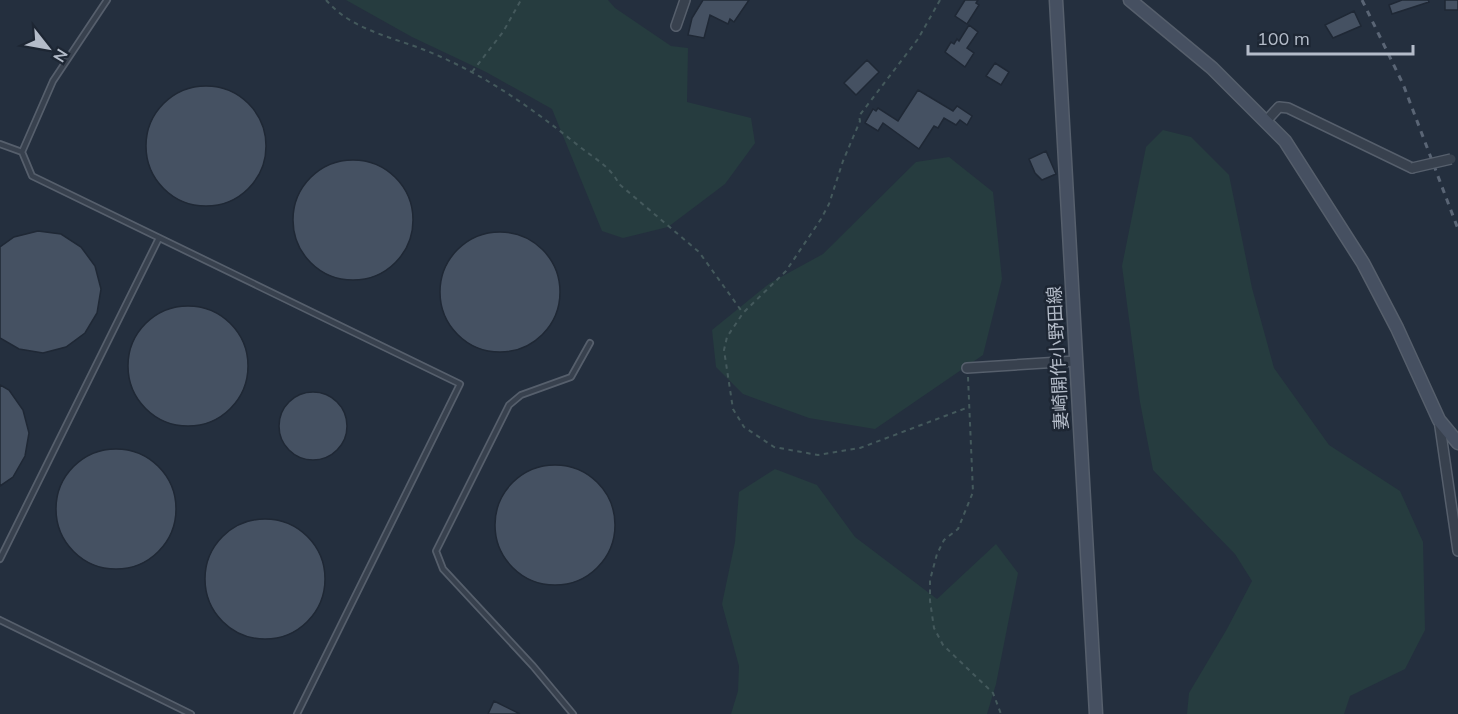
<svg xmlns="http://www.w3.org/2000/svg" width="1458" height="714" viewBox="0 0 1458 714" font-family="Mulish,'Noto Sans JP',sans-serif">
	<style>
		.green { fill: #263c3f }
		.building { fill: #455162; stroke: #1f2835; stroke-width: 1.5 }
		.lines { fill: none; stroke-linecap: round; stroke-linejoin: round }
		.lane-casing { stroke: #565f6c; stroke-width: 8 }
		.street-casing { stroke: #565f6c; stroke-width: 12 }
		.secondary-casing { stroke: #565f6c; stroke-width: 15 }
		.path { stroke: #44595c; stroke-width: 2; stroke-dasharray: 4.5 4.5; stroke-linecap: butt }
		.lane { stroke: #38414e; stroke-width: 4.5 }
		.street { stroke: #38414e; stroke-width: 9 }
		.secondary { stroke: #465061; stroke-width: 12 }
		.rail { stroke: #5a6575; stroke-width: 3; stroke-dasharray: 6 6; stroke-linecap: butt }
		.street-bridge-casing { stroke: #565f6c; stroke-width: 12; stroke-linecap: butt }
		.street-bridge { stroke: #38414e; stroke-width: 9 }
		.labels { text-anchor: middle; stroke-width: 5; stroke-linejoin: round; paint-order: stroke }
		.street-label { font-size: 18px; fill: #b4bcc9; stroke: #1d2633 }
	</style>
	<rect width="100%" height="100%" fill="#242f3e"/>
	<!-- green -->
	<path class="green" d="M 346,0 L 608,0 L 615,8 L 671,46 L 688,48 L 687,102 L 751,118 L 755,143 L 725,184 L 668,227 L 623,238 L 602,231 L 552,109 L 486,72 L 412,37 Z
		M 1163,130 L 1191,137 L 1229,175 L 1252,288 L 1274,368 L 1329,445 L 1400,491 L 1423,542 L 1425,630 L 1405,669 L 1350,696 L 1344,714 L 1187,714 L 1189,693 L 1227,629 L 1252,581 L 1235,554 L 1153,470 L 1140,402 L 1122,266 L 1146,147 Z
		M 949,157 L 993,192 L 1002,279 L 983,355 L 875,429 L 809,418 L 743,394 L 716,367 L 712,330 L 770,283 L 823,254 L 916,162 Z
		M 775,469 L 817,485 L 855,537 L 937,599 L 996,544 L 1018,573 L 996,684 L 987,714 L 731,714 L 738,691 L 739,666 L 722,604 L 735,542 L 739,492 Z"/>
	<!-- building -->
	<path class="building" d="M 703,0 L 749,0 L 734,22 L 730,19 L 728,24 L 710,15 L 704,38 L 688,35 L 692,18 Z
		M 965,0 L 978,0 L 976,3 L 979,5 L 967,24 L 955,16 Z
		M 1402,0 L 1428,0 L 1429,2 L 1392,14 L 1389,5 Z
		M 1445,0 L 1458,0 L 1458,10 L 1445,10 Z
		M 1354,11 L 1361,26 L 1333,38 L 1325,25 Z
		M 969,25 L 978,32 L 967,48 L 974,53 L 965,67 L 945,52 L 951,42 L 954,44 L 957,39 L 959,41 Z
		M 867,60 L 879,72 L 856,95 L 844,83 Z
		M 995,63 L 1009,72 L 1001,85 L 986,76 Z
		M146 146a60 60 0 1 1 120 0a60 60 0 1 1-120 0Z
		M 918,90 L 953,111 L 957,106 L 972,116 L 967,125 L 960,120 L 956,125 L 944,118 L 938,128 L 934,126 L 919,149 L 883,123 L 878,131 L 865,123 L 873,109 L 876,111 L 878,108 L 898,121 Z
		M 1046,151 L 1056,174 L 1042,180 L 1035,173 L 1029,159 Z
		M293 220a60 60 0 1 1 120 0a60 60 0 1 1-120 0Z
		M 38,231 L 61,234 L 81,247 L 95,266 L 101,289 L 97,313 L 85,333 L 66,347 L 43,353 L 19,349 L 0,338 L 0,247 L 14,237 Z
		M440 292a60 60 0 1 1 120 0a60 60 0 1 1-120 0Z
		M128 366a60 60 0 1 1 120 0a60 60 0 1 1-120 0Z
		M 0,385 L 9,390 L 23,410 L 29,433 L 25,456 L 13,477 L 0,486 Z
		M279 426a34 34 0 1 1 68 0a34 34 0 1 1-68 0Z
		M56 509a60 60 0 1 1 120 0a60 60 0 1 1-120 0Z
		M495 525a60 60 0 1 1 120 0a60 60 0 1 1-120 0Z
		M205 579a60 60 0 1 1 120 0a60 60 0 1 1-120 0Z
		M 494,701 L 520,714 L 488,714 Z"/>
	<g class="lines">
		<defs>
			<path id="lane" d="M 0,144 L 22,152 L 32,176 L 460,384 L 297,714
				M 22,152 L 53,81 L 107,0
				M 0,559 L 159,238
				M 0,620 L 191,714
				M 573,714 L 533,666 L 443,569 L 436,551 L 509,405 L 521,395 L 571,377 L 590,343"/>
			<path id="street" d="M 676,26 L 685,0
				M 1267,120 L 1279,107 L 1288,108 L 1412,168
				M 967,368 L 1076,361
				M 1439,420 L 1458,551"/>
			<path id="secondary" d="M 1056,0 L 1096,714
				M 1130,0 L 1212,68 L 1285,141 L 1363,263 L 1397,328 L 1439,420 L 1458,443"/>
		</defs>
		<!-- lane casing -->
		<use href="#lane" class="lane-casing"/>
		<!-- street casing -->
		<use href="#street" class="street-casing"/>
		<!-- secondary casing -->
		<use href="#secondary" class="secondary-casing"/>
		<!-- path -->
		<path class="path" d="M 326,0 C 351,29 388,36 422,49 C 481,72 531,107 580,147 C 595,159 610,166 619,184 L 699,252 L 743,313
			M 940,0 L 918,39 L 859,116 L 860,121 L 843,161 L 829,204 L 821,219 L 786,271 L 743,313 L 727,337 L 724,350 L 733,409 L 744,427 L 774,447 L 818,455 L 860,448 L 969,407
			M 472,72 L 503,32 L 521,0
			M 968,377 L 973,492 L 958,529 L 944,540 L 937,554 L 930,580 L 930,601 L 934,628 L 943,645 L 993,693 L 1001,714"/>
		<!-- lane -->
		<use href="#lane" class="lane"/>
		<!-- street -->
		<use href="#street" class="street"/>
		<!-- secondary -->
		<use href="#secondary" class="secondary"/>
		<!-- rail -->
		<path class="rail" d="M 1362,0 L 1403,84 L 1458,229"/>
		<defs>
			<path id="street-bridge" d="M 1412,168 L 1451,159"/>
		</defs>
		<!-- street-bridge casing -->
		<use href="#street-bridge" class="street-bridge-casing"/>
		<!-- street-bridge -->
		<use href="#street-bridge" class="street-bridge"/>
	</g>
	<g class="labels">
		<!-- street labels -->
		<g class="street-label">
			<text transform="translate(1058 358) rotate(-93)" y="6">妻崎開作小野田線</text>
		</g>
	</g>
	<!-- north arrow -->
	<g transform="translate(48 48) rotate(121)" stroke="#1d2633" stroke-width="4.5" paint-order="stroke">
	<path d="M0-4.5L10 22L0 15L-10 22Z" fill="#b4bcc9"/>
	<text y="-9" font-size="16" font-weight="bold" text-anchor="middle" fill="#b4bcc9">N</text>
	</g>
	<!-- scale -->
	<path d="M1248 45v9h165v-9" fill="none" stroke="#b4bcc9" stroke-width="3"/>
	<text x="1257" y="45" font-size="18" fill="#b4bcc9" stroke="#1d2633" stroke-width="4.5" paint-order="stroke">100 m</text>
</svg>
